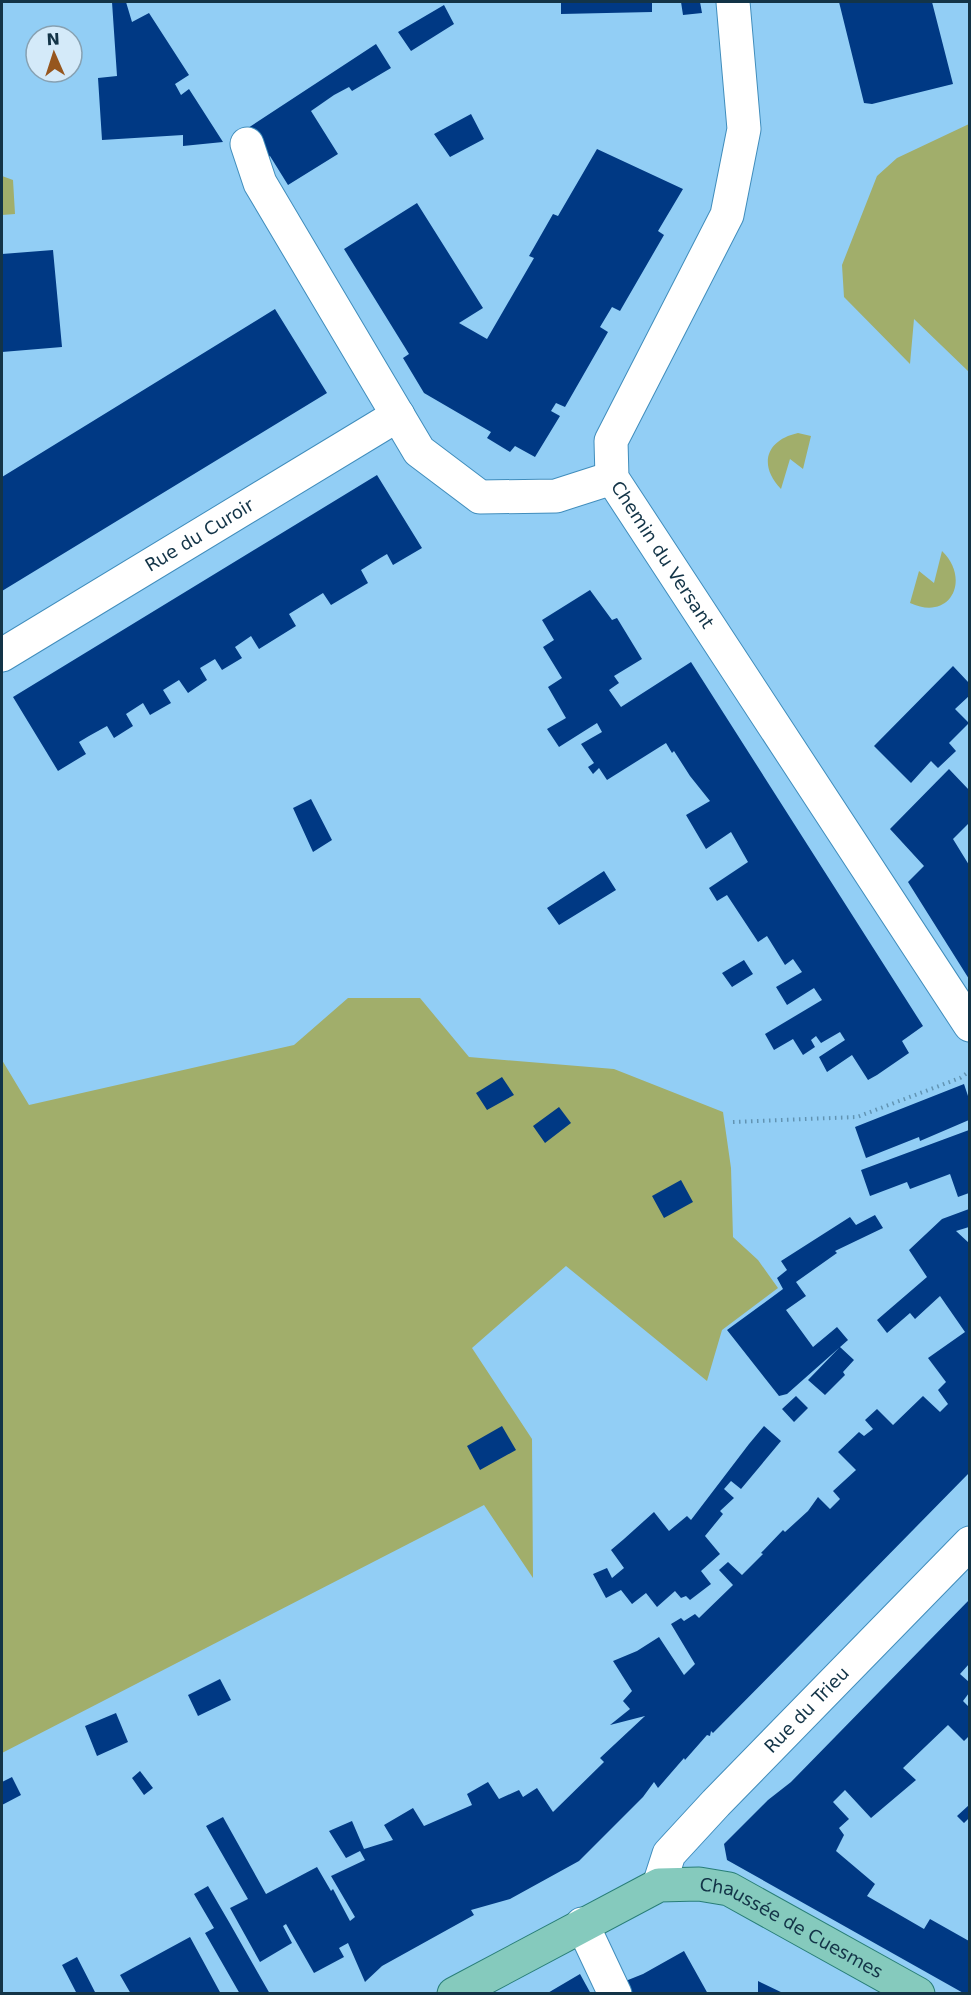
<svg xmlns="http://www.w3.org/2000/svg" width="971" height="1995" viewBox="0 0 971 1995" font-family="'DejaVu Sans',sans-serif">
	<style>
		.green { fill: #a1ae6b }
		.building { fill: #003984 }
		.lines { fill: none; stroke-linecap: round; stroke-linejoin: round }
		.minor-casing { stroke: #408dbc; stroke-width: 35 }
		.major-casing { stroke: #287e77; stroke-width: 35 }
		.path { stroke: #6294b3; stroke-width: 4; stroke-dasharray: 1.5 4.5; stroke-linecap: butt }
		.minor { stroke: #fff; stroke-width: 33 }
		.major { stroke: #85cabd; stroke-width: 33 }
		.labels { text-anchor: middle; stroke-width: 6; stroke-linejoin: round; paint-order: stroke }
		.street-label { font-size: 18px; fill: #133447; stroke: #d4eaf9 }
	</style>
	<rect width="100%" height="100%" fill="#92cef5"/>
	<!-- green -->
	<path class="green" d="M 969,124 L 969,372 L 914,319 L 910,364 L 844,297 L 842,265 L 877,176 L 897,158 Z
		M 2,176 L 13,180 L 15,214 L 2,215 Z
		M 798,433 L 811,436 L 803,469 L 790,459 L 781,489 C 758,465 766,440 798,433 Z
		M 942,551 C 971,579 951,622 910,603 L 919,571 L 934,583 Z
		M 348,998 L 420,998 L 469,1057 L 614,1069 L 723,1112 L 731,1168 L 733,1237 L 758,1260 L 778,1288 L 722,1330 L 707,1381 L 566,1266 L 472,1348 L 532,1439 L 533,1578 L 484,1505 L 2,1753 L 2,1060 L 29,1105 L 294,1045 Z"/>
	<!-- building -->
	<path class="building" d="M 112,2 L 126,2 L 132,22 L 149,13 L 189,75 L 175,84 L 181,95 L 189,89 L 223,142 L 183,146 L 183,135 L 102,140 L 98,78 L 117,76 Z
		M 561,2 L 652,2 L 652,12 L 561,14 Z
		M 681,2 L 700,2 L 702,13 L 683,15 Z
		M 839,2 L 932,2 L 953,84 L 872,104 L 864,103 Z
		M 444,5 L 454,24 L 411,51 L 398,32 Z
		M 376,44 L 391,68 L 352,91 L 349,87 L 334,95 L 311,111 L 338,154 L 288,185 L 270,156 L 267,158 L 248,128 Z
		M 471,114 L 484,139 L 450,157 L 434,134 Z
		M 597,149 L 683,189 L 658,231 L 664,235 L 620,311 L 612,307 L 600,327 L 608,332 L 565,407 L 556,403 L 551,411 L 560,416 L 535,457 L 515,446 L 510,452 L 487,438 L 491,432 L 424,393 L 403,358 L 409,354 L 344,249 L 417,203 L 483,308 L 459,323 L 487,339 L 534,258 L 529,256 L 553,214 L 558,216 Z
		M 53,250 L 62,347 L 2,352 L 2,254 Z
		M 275,309 L 327,393 L 2,591 L 2,477 Z
		M 377,475 L 422,548 L 393,565 L 387,554 L 377,560 L 361,570 L 368,583 L 331,605 L 323,593 L 289,614 L 296,626 L 259,649 L 251,636 L 235,647 L 242,658 L 222,670 L 215,659 L 200,668 L 207,680 L 188,693 L 179,680 L 163,690 L 171,703 L 150,715 L 143,703 L 126,714 L 133,726 L 114,738 L 107,726 L 89,736 L 79,742 L 86,754 L 58,771 L 13,697 Z
		M 590,590 L 612,620 L 617,618 L 642,659 L 614,676 L 619,683 L 609,690 L 621,707 L 691,662 L 923,1026 L 902,1041 L 909,1053 L 877,1075 L 868,1080 L 852,1055 L 827,1072 L 819,1057 L 845,1040 L 840,1032 L 821,1043 L 816,1036 L 811,1040 L 815,1047 L 803,1055 L 793,1039 L 774,1050 L 765,1034 L 822,1000 L 814,988 L 787,1005 L 776,987 L 802,972 L 793,959 L 785,965 L 767,936 L 758,942 L 727,895 L 717,901 L 709,888 L 748,862 L 731,832 L 706,849 L 686,815 L 710,801 L 690,776 L 674,751 L 672,753 L 666,743 L 607,780 L 599,768 L 593,774 L 588,767 L 594,763 L 581,744 L 602,732 L 597,723 L 559,747 L 547,729 L 566,718 L 548,687 L 562,678 L 543,647 L 554,640 L 542,620 Z
		M 953,666 L 969,683 L 969,696 L 955,709 L 969,723 L 949,743 L 956,751 L 938,768 L 931,761 L 911,783 L 874,746 Z
		M 949,769 L 969,790 L 969,823 L 953,839 L 969,865 L 969,979 L 908,882 L 924,866 L 890,829 Z
		M 311,799 L 332,840 L 313,852 L 293,808 Z
		M 604,871 L 616,890 L 559,925 L 547,908 Z
		M 744,960 L 753,974 L 732,987 L 722,973 Z
		M 502,1077 L 514,1095 L 487,1110 L 476,1093 Z
		M 964,1084 L 969,1099 L 969,1120 L 920,1141 L 919,1137 L 866,1158 L 855,1127 Z
		M 559,1107 L 571,1123 L 545,1143 L 533,1126 Z
		M 969,1130 L 969,1193 L 958,1197 L 950,1174 L 910,1189 L 907,1182 L 870,1196 L 861,1170 Z
		M 681,1180 L 693,1202 L 664,1218 L 652,1196 Z
		M 969,1209 L 969,1227 L 956,1231 L 969,1243 L 969,1473 L 805,1640 L 713,1733 L 711,1731 L 710,1736 L 707,1735 L 685,1760 L 684,1758 L 658,1788 L 654,1782 L 643,1797 L 579,1861 L 510,1899 L 471,1910 L 474,1915 L 382,1966 L 365,1982 L 348,1943 L 339,1948 L 344,1957 L 314,1973 L 286,1924 L 283,1926 L 292,1943 L 260,1962 L 230,1908 L 248,1899 L 206,1826 L 223,1817 L 266,1894 L 317,1867 L 331,1891 L 333,1889 L 350,1921 L 355,1917 L 331,1876 L 365,1860 L 360,1851 L 346,1858 L 329,1831 L 352,1821 L 364,1849 L 393,1840 L 384,1825 L 413,1808 L 424,1826 L 472,1805 L 467,1794 L 488,1782 L 499,1799 L 519,1790 L 523,1797 L 537,1788 L 553,1812 L 604,1762 L 600,1758 L 645,1716 L 610,1725 L 630,1709 L 623,1701 L 632,1691 L 613,1661 L 637,1651 L 659,1637 L 684,1675 L 695,1664 L 671,1624 L 681,1618 L 684,1621 L 695,1614 L 699,1618 L 733,1585 L 719,1570 L 728,1562 L 742,1575 L 763,1554 L 761,1553 L 783,1530 L 785,1532 L 808,1511 L 818,1497 L 830,1509 L 840,1499 L 833,1491 L 856,1470 L 838,1452 L 859,1432 L 864,1436 L 873,1429 L 865,1420 L 877,1409 L 893,1425 L 923,1396 L 940,1412 L 948,1404 L 938,1390 L 946,1382 L 928,1358 L 965,1332 L 940,1296 L 915,1319 L 910,1313 L 887,1333 L 877,1320 L 927,1277 L 909,1250 L 942,1219 Z
		M 875,1215 L 883,1228 L 835,1251 L 837,1253 L 796,1282 L 806,1296 L 786,1310 L 813,1347 L 837,1327 L 848,1340 L 787,1394 L 779,1396 L 727,1330 L 783,1289 L 777,1278 L 787,1270 L 781,1261 L 850,1217 L 856,1225 Z
		M 840,1347 L 854,1360 L 843,1372 L 845,1375 L 825,1395 L 808,1380 Z
		M 796,1396 L 808,1408 L 794,1422 L 782,1409 Z
		M 502,1426 L 516,1450 L 480,1470 L 467,1446 Z
		M 764,1426 L 781,1441 L 741,1489 L 731,1481 L 724,1489 L 734,1498 L 720,1511 L 723,1514 L 705,1536 L 720,1554 L 701,1571 L 711,1584 L 690,1600 L 686,1596 L 681,1598 L 675,1591 L 657,1607 L 646,1593 L 632,1604 L 621,1590 L 606,1598 L 593,1574 L 607,1568 L 612,1578 L 624,1568 L 611,1550 L 624,1539 L 654,1512 L 669,1531 L 687,1516 L 691,1520 L 749,1444 Z
		M 969,1600 L 969,1664 L 960,1674 L 969,1682 L 969,1693 L 963,1701 L 969,1707 L 969,1736 L 964,1741 L 948,1725 L 903,1768 L 916,1780 L 871,1818 L 845,1790 L 833,1802 L 849,1819 L 839,1828 L 844,1835 L 836,1851 L 875,1884 L 867,1896 L 924,1929 L 930,1919 L 969,1941 L 969,1994 L 965,1994 L 727,1860 L 724,1844 L 768,1800 L 791,1782 Z
		M 220,1679 L 231,1700 L 198,1716 L 188,1695 Z
		M 116,1713 L 128,1742 L 97,1756 L 85,1726 Z
		M 140,1771 L 153,1788 L 144,1795 L 132,1778 Z
		M 12,1777 L 21,1795 L 2,1805 L 2,1782 Z
		M 969,1805 L 969,1818 L 964,1823 L 957,1816 Z
		M 208,1886 L 229,1922 L 270,1994 L 240,1994 L 205,1933 L 214,1928 L 194,1894 Z
		M 190,1937 L 221,1994 L 131,1994 L 120,1975 Z
		M 684,1951 L 708,1994 L 623,1994 L 618,1984 L 643,1974 Z
		M 77,1957 L 96,1994 L 77,1994 L 62,1965 Z
		M 580,1974 L 591,1994 L 546,1994 Z
		M 758,1981 L 785,1994 L 758,1994 Z"/>
	<g class="lines">
		<defs>
			<g id="minor">
				<path id="s1" d="M 733,2 L 744,129 L 727,215 L 611,441 L 612,478 L 970,1025"/>
				<path d="M 247,144 L 260,183 L 419,451 L 480,497 L 556,496 L 612,478"/>
				<path id="s2" d="M 2,655 L 398,415"/>
				<path id="s3" d="M 659,1885 L 669,1854 L 716,1803 L 970,1543"/>
				<path d="M 582,1924 L 615,1994"/>
			</g>
			<g id="major">
				<path id="s4" d="M 454,1994 L 659,1885 L 699,1884 L 729,1889 L 918,1994"/>
			</g>
		</defs>
		<!-- minor casing -->
		<use href="#minor" class="minor-casing"/>
		<!-- major casing -->
		<use href="#major" class="major-casing"/>
		<!-- path -->
		<path class="path" d="M 733,1122 L 857,1117 L 960,1078 L 970,1071"/>
		<!-- minor -->
		<use href="#minor" class="minor"/>
		<!-- major -->
		<use href="#major" class="major"/>
	</g>
	<g class="labels">
		<!-- street labels -->
		<g class="street-label">
			<text dy="6" stroke="none"><textPath href="#s2" startOffset="231">Rue du Curoir</textPath></text>
			<text dy="6" stroke="none"><textPath href="#s1" startOffset="598">Chemin du Versant</textPath></text>
			<text dy="6" stroke="none"><textPath href="#s3" startOffset="232">Rue du Trieu</textPath></text>
			<text dy="6" stroke="none"><textPath href="#s4" startOffset="375">Chaussée de Cuesmes</textPath></text>
		</g>
	</g>
	<!-- border -->
	<rect width="971" height="1995" fill="none" stroke="#133447" stroke-width="6"/>
	<!-- north arrow -->
	<g transform="translate(54 54) rotate(357)"><circle r="28" fill="#d4eaf9" stroke="#87a1b2" stroke-width="1.5"/>
	<path d="M0-4.5L10 22L0 15L-10 22Z" fill="#96561e"/>
	<text y="-9" font-size="16" font-weight="bold" text-anchor="middle" fill="#133447">N</text>
	</g>
</svg>
